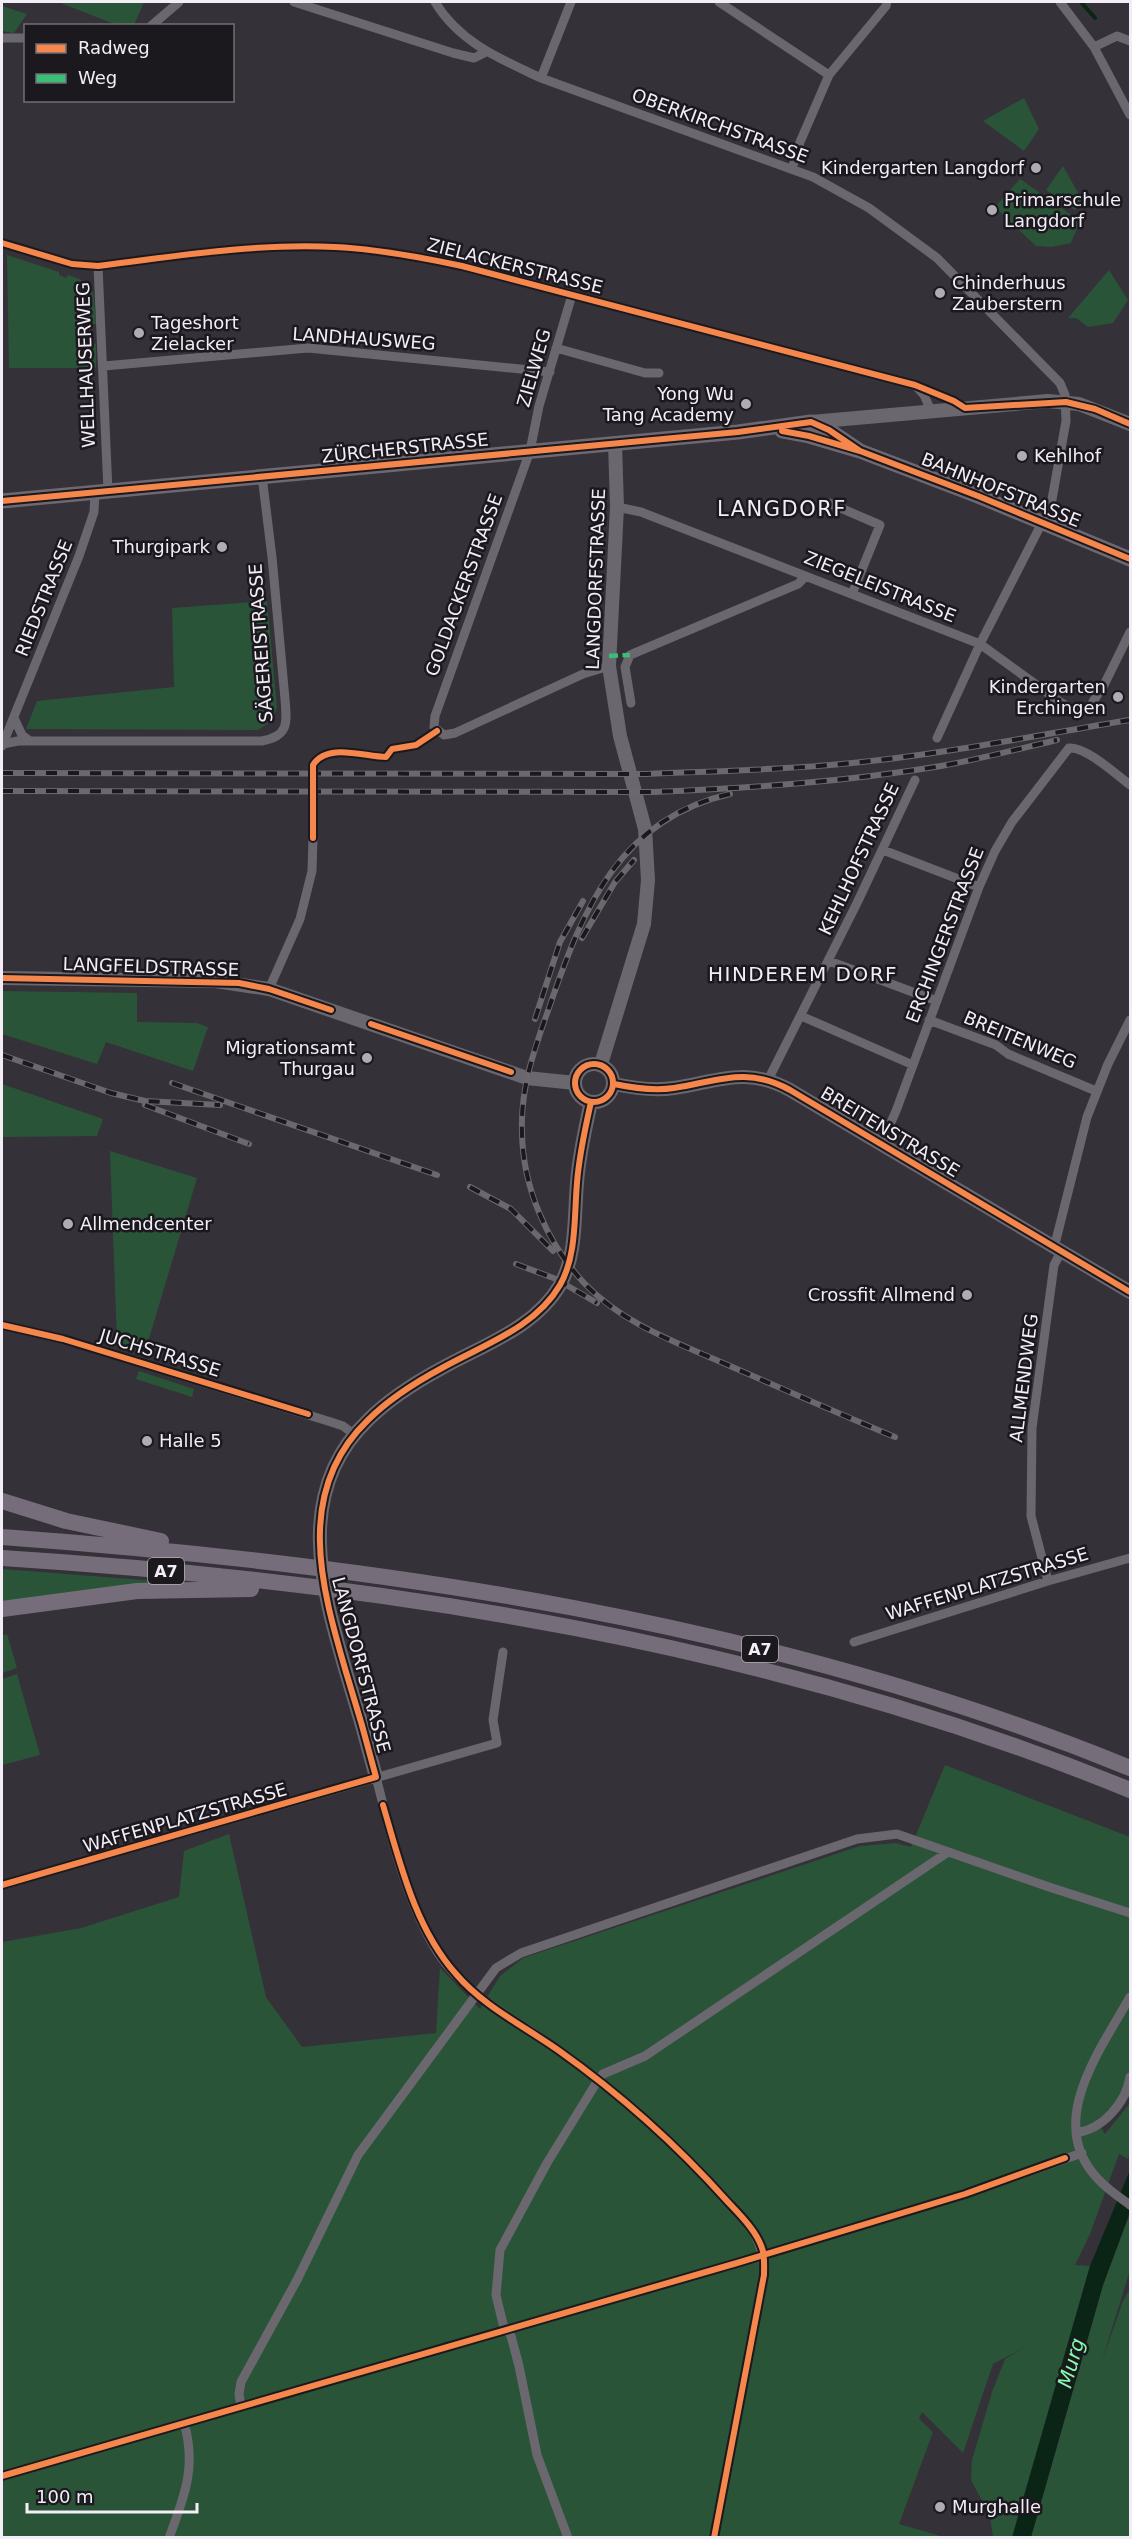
<svg xmlns="http://www.w3.org/2000/svg" width="1132" height="2539" viewBox="0 0 1132 2539" font-family="'DejaVu Sans',sans-serif">
	<style>
		.green { fill: #2a5438 }
		.water { fill: #0a2515 }
		.lines { fill: none; stroke-linecap: round; stroke-linejoin: round }
		.stream { stroke: #0a2515; stroke-width: 4 }
		.street { stroke: #6b676e; stroke-width: 9 }
		.secondary { stroke: #6b676e; stroke-width: 14 }
		.primary { stroke: #6e6873; stroke-width: 15 }
		.highway { stroke: #766d7b; stroke-width: 16 }
		.rail-casing { stroke: #6b686e; stroke-width: 6 }
		.rail { stroke: #1b181e; stroke-width: 4; stroke-dasharray: 11; stroke-linecap: butt }
		.quiet { stroke: #3abd76; stroke-width: 4.5; stroke-dasharray: 9 4.5; stroke-linecap: butt }
		.cycleway-casing { stroke: #1b181e; stroke-width: 10 }
		.cycleway { stroke: #f5874c; stroke-width: 6 }
		.poi-dot { fill: #b0abb4; stroke: #1b181e; stroke-width: 2 }
		.labels { text-anchor: middle; stroke-width: 5; stroke-linejoin: round; paint-order: stroke }
		.shield { fill: #1b181e; stroke: #b2adb5; stroke-width: 1.5 }
		.shield-label { font-size: 16px; font-weight: bold; fill: #f2edf6 }
		.street-label { font-size: 18px; fill: #f2edf6; stroke: #1b181e }
		.poi-label { font-size: 18px; fill: #f2edf6; stroke: #1b181e; text-anchor: start }
		.neighbourhood-label { font-size: 20px; letter-spacing: 1.5px; fill: #f2edf6; stroke: #1b181e }
		.water-label { font-size: 20px; font-style: italic; fill: #84fdab; stroke: #1b181e }
		.quarter-label { font-size: 21px; letter-spacing: 1.5px; fill: #f2edf6; stroke: #1b181e }
	</style>
	<rect width="100%" height="100%" fill="#353138"/>
	<!-- green -->
	<path class="green" d="M 58,2 L 144,2 L 134,25 L 117,25 Z
		M 2,6 L 27,14 L 14,33 L 2,31 Z
		M 1024,98 L 1039,129 L 1024,151 L 983,121 Z
		M 1063,166 L 1082,200 L 1075,210 L 1046,190 Z
		M 1020,179 L 1080,221 L 1071,243 L 1052,247 L 1036,246 L 995,207 Z
		M 7,255 L 59,272 L 59,275 L 66,278 L 68,275 C 99,284 93,295 96,324 L 90,325 L 90,343 L 96,344 L 96,368 L 9,368 Z
		M 1109,270 L 1128,300 L 1113,323 L 1088,327 L 1076,318 L 1068,318 Z
		M 267,601 L 277,708 L 270,722 L 258,730 L 26,729 L 37,701 L 174,687 L 172,608 Z
		M 2,991 L 137,993 L 137,1022 L 197,1023 L 208,1027 L 193,1071 L 106,1042 L 97,1064 L 2,1034 Z
		M 2,1084 L 103,1119 L 97,1136 L 2,1137 Z
		M 110,1151 L 197,1178 L 145,1352 L 117,1342 Z
		M 139,1371 L 194,1389 L 192,1397 L 136,1379 Z
		M 2,1569 L 182,1583 L 2,1603 Z
		M 7,1634 L 17,1668 L 2,1673 L 2,1636 Z
		M 17,1674 L 40,1755 L 2,1765 L 2,1679 Z
		M 945,1765 L 1130,1837 L 1130,2097 L 1096,2120 L 1105,2134 L 1130,2103 L 1130,2153 L 1128,2159 L 1119,2154 L 1090,2234 L 1075,2265 L 1090,2266 L 1012,2537 L 993,2537 L 990,2516 L 971,2480 L 972,2460 L 992,2392 L 1005,2359 L 1023,2348 L 993,2364 L 963,2453 L 922,2412 L 919,2419 L 933,2432 L 899,2524 L 944,2537 L 2,2537 L 2,1942 L 81,1928 L 179,1897 L 184,1851 L 229,1834 L 266,1997 L 302,2047 L 436,2033 L 440,1968 L 480,2009 L 500,1976 L 523,1958 L 860,1846 L 896,1843 L 911,1847 Z
		M 1130,2214 L 1130,2270 L 1102,2361 L 1123,2301 L 1130,2289 L 1130,2537 L 1031,2538 L 1103,2285 Z"/>
	<!-- water -->
	<path class="water" d="M 1130,2170 L 1130,2212 L 1103,2285 L 1031,2537 L 1012,2538 L 1090,2266 Z"/>
	<g class="lines">
		<!-- stream -->
		<path class="stream" d="M 1081,2 L 1095,18"/>
		<!-- street -->
		<path class="street" d="M 294,2 L 453,53 L 474,58 L 486,52
			M 435,2 C 459,42 500,59 541,78 L 813,177 L 869,208 L 937,258 L 1060,383 L 1065,395 L 1066,421 L 1051,505 L 980,644 L 937,738
			M 719,2 L 829,75
			M 1060,2 L 1094,47 L 1130,115
			M 151,26 L 179,2
			M 2,38 L 26,38
			M 1094,47 L 1117,36 L 1130,41
			M 541,78 L 571,2
			M 792,169 L 800,142 L 829,75 L 886,6 L 887,2
			M 2,243 L 72,264 L 98,266 C 176,256 256,243 335,247 C 378,249 420,257 462,266 L 915,385 L 924,395 L 931,411
			M 98,266 L 108,491
			M 572,295 L 539,406 L 530,451 L 435,716 L 434,727 L 444,735 L 455,733 L 583,674 L 609,666
			M 556,348 L 645,373 L 659,373
			M 104,366 L 308,348 L 550,372
			M 829,503 L 880,525 L 852,594
			M 617,507 L 641,512 L 980,644 L 1060,702 L 1077,712 L 1089,708 L 1105,683 L 1130,632
			M 631,703 L 625,667 L 630,655 L 798,584 L 806,576
			M 14,718 L 22,735 L 30,741
			M 3,744 L 18,741 L 262,741 C 289,736 287,723 285,699 L 272,557 L 262,476
			M 2,746 L 79,556 L 94,512 L 95,493
			M 883,850 L 979,887
			M 829,961 L 937,1001
			M 269,989 L 300,919 L 312,871 L 313,838
			M 801,1016 L 913,1065
			M 929,1020 L 996,1045 L 1008,1054 L 1096,1091
			M 768,1080 L 857,903 L 915,780
			M 881,1145 L 896,1111 L 979,887 L 995,851 L 1012,822 L 1069,748 C 1085,746 1117,775 1130,785
			M 1053,1247 L 1056,1240 L 1087,1117 L 1108,1064 L 1130,1020
			M 2,1325 L 63,1339 L 331,1422 L 343,1426 L 355,1435
			M 1048,1581 L 1031,1516 L 1032,1428 L 1054,1265 L 1061,1252
			M 854,1642 L 1048,1581 L 1130,1558
			M 376,1777 C 390,1832 407,1905 438,1953 C 467,1997 519,2021 561,2052 C 619,2094 673,2140 721,2194 C 746,2222 764,2234 764,2275 L 714,2538
			M 2,1885 L 497,1743 L 493,1720 L 503,1652
			M 1130,1997 C 1101,2049 1044,2123 1098,2179 C 1107,2189 1119,2197 1130,2205
			M 1076,2133 C 1103,2129 1126,2103 1130,2077
			M 241,2407 L 239,2394 L 241,2382 L 297,2280 L 358,2155 L 496,1968 L 521,1953 L 857,1839 L 897,1834 L 1049,1887 L 1130,1913
			M 2,2476 L 737,2263 L 965,2194 L 1082,2153
			M 169,2538 C 184,2497 197,2467 184,2423
			M 568,2538 L 537,2455 L 519,2366 L 511,2336 L 503,2324 L 496,2295 L 500,2250 L 547,2163 L 598,2080 L 603,2074 L 645,2056 L 948,1852"/>
		<!-- secondary -->
		<path class="secondary" d="M 811,422 L 1048,401 L 1079,404 L 1130,424
			M 2,978 L 215,981 L 269,989 L 527,1078 L 575,1083
			M575 1083a19 19 0 1 1 38 0a19 19 0 1 1-38 0Z
			M 601,1064 L 644,924 L 648,880 L 645,829 L 620,736 L 609,666 L 617,507 L 615,443
			M 614,1084 C 633,1088 654,1091 674,1088 C 719,1081 746,1066 790,1090 L 1130,1292
			M 376,1777 C 367,1742 357,1707 346,1672 C 321,1586 294,1491 368,1420 C 390,1398 416,1382 442,1368 C 483,1345 535,1328 560,1285 C 577,1255 574,1216 577,1183 C 579,1155 585,1129 591,1102"/>
		<!-- primary -->
		<path class="primary" d="M 782,431 L 809,436 L 860,451 L 978,496 L 1130,559
			M 2,501 L 738,432 L 811,422 L 829,430 L 860,451"/>
		<!-- highway -->
		<path class="highway" d="M 2,1501 L 66,1521 L 161,1541
			M 2,1537 C 385,1565 772,1622 1130,1768
			M 2,1558 C 385,1582 773,1644 1130,1790
			M 2,1609 L 137,1591 L 251,1589"/>
		<defs>
			<path id="rail" d="M 2,773 L 647,774 C 716,771 784,770 852,763 C 945,754 1038,735 1130,720
				M 2,791 L 653,792 C 749,788 845,782 941,766 C 980,759 1018,749 1057,740
				M 730,794 C 619,819 583,909 550,1005 C 535,1047 520,1088 522,1133 C 523,1188 547,1243 584,1283 C 624,1325 678,1343 730,1366 C 785,1390 840,1414 895,1437
				M 582,938 L 615,882 L 634,860
				M 535,1019 L 560,942 L 583,901
				M 2,1055 L 111,1093 L 145,1101 L 220,1105
				M 172,1083 L 437,1175
				M 145,1105 L 249,1144
				M 470,1187 L 511,1209 L 553,1251
				M 516,1264 L 556,1279 L 597,1303"/>
		</defs>
		<!-- rail casing -->
		<use href="#rail" class="rail-casing"/>
		<!-- rail -->
		<use href="#rail" class="rail"/>
		<!-- quiet -->
		<path class="quiet" d="M 609,656 L 630,655"/>
		<defs>
			<path id="cycleway" d="M 2,243 L 72,264 L 98,266 C 176,256 256,243 335,247 C 378,249 420,257 462,266 L 915,385 L 954,401 L 965,408 L 1066,402 L 1095,409 L 1130,424
				M 782,431 L 809,436 L 860,451 L 978,496 L 1130,559
				M 2,501 L 738,432 L 811,422 L 829,430 L 860,451
				M 313,838 L 313,765 C 327,742 365,757 386,757 L 392,749 L 416,745 L 437,731
				M 2,978 L 239,983 L 269,989 L 331,1010
				M 371,1024 L 511,1072
				M575 1083a19 19 0 1 1 38 0a19 19 0 1 1-38 0Z
				M 614,1084 C 633,1088 654,1091 674,1088 C 719,1081 746,1066 790,1090 L 1130,1292
				M 2,1325 L 63,1339 L 308,1414
				M 383,1805 C 400,1863 415,1928 456,1974 C 483,2006 524,2026 558,2050 C 620,2094 676,2144 727,2201 C 739,2214 756,2230 762,2248 C 765,2256 764,2266 764,2275 L 714,2538
				M 2,1885 L 376,1777 C 367,1742 357,1707 346,1672 C 321,1586 294,1491 368,1420 C 390,1398 416,1382 442,1368 C 483,1345 535,1328 560,1285 C 577,1255 574,1216 577,1183 C 579,1155 585,1129 591,1102
				M 2,2476 L 737,2263 L 965,2194 L 1065,2158"/>
		</defs>
		<!-- cycleway casing -->
		<use href="#cycleway" class="cycleway-casing"/>
		<!-- cycleway -->
		<use href="#cycleway" class="cycleway"/>
	</g>
	<!-- markers -->
	<g class="poi-dot">
		<circle cx="1036" cy="168" r="6"/>
		<circle cx="992" cy="210" r="6"/>
		<circle cx="940" cy="293" r="6"/>
		<circle cx="139" cy="333" r="6"/>
		<circle cx="746" cy="404" r="6"/>
		<circle cx="1022" cy="456" r="6"/>
		<circle cx="222" cy="547" r="6"/>
		<circle cx="1118" cy="697" r="6"/>
		<circle cx="367" cy="1058" r="6"/>
		<circle cx="68" cy="1224" r="6"/>
		<circle cx="967" cy="1295" r="6"/>
		<circle cx="147" cy="1441" r="6"/>
		<circle cx="940" cy="2507" r="6"/>
	</g>
	<g class="labels">
		<!-- shield labels -->
		<g class="shield">
			<rect x="148" y="1558" width="36" height="26" rx="4.5"/>
			<rect x="742" y="1636" width="36" height="26" rx="4.5"/>
		</g>
		<g class="shield-label">
			<text x="166" y="1577">A7</text>
			<text x="760" y="1655">A7</text>
		</g>
		<!-- street labels -->
		<g class="street-label">
			<text transform="translate(720 126) rotate(20)" y="6">OBERKIRCHSTRASSE</text>
			<text transform="translate(515 266) rotate(14)" y="6">ZIELACKERSTRASSE</text>
			<text transform="translate(364 339) rotate(4)" y="6">LANDHAUSWEG</text>
			<text transform="translate(86 365) rotate(-92)" y="6">WELLHAUSERWEG</text>
			<text transform="translate(534 368) rotate(-74)" y="6">ZIELWEG</text>
			<text transform="translate(405 448) rotate(-6)" y="6">ZÜRCHERSTRASSE</text>
			<text transform="translate(1001 490) rotate(22)" y="6">BAHNHOFSTRASSE</text>
			<text transform="translate(596 579) rotate(-88)" y="6">LANGDORFSTRASSE</text>
			<text transform="translate(464 585) rotate(-70)" y="6">GOLDACKERSTRASSE</text>
			<text transform="translate(880 587) rotate(22)" y="6">ZIEGELEISTRASSE</text>
			<text transform="translate(44 598) rotate(-68)" y="6">RIEDSTRASSE</text>
			<text transform="translate(261 643) rotate(-94)" y="6">SÄGEREISTRASSE</text>
			<text transform="translate(859 859) rotate(-65)" y="6">KEHLHOFSTRASSE</text>
			<text transform="translate(945 935) rotate(-69)" y="6">ERCHINGERSTRASSE</text>
			<text transform="translate(151 967) rotate(2)" y="6">LANGFELDSTRASSE</text>
			<text transform="translate(1020 1040) rotate(23)" y="6">BREITENWEG</text>
			<text transform="translate(890 1132) rotate(31)" y="6">BREITENSTRASSE</text>
			<text transform="translate(160 1353) rotate(17)" y="6">JUCHSTRASSE</text>
			<text transform="translate(1024 1378) rotate(-83)" y="6">ALLMENDWEG</text>
			<text transform="translate(987 1584) rotate(-17)" y="6">WAFFENPLATZSTRASSE</text>
			<text transform="translate(361 1665) rotate(75)" y="6">LANGDORFSTRASSE</text>
			<text transform="translate(185 1818) rotate(-16)" y="6">WAFFENPLATZSTRASSE</text>
		</g>
		<!-- poi labels -->
		<g class="poi-label">
			<text x="1024" y="174" text-anchor="end">Kindergarten Langdorf</text>
			<text x="1004" y="206">Primarschule<tspan x="1004" dy="21">Langdorf</tspan></text>
			<text x="952" y="289">Chinderhuus<tspan x="952" dy="21">Zauberstern</tspan></text>
			<text x="151" y="329">Tageshort<tspan x="151" dy="21">Zielacker</tspan></text>
			<text x="734" y="400" text-anchor="end">Yong Wu<tspan x="734" dy="21">Tang Academy</tspan></text>
			<text x="1034" y="462">Kehlhof</text>
			<text x="210" y="553" text-anchor="end">Thurgipark</text>
			<text x="1106" y="693" text-anchor="end">Kindergarten<tspan x="1106" dy="21">Erchingen</tspan></text>
			<text x="355" y="1054" text-anchor="end">Migrationsamt<tspan x="355" dy="21">Thurgau</tspan></text>
			<text x="80" y="1230">Allmendcenter</text>
			<text x="955" y="1301" text-anchor="end">Crossfit Allmend</text>
			<text x="159" y="1447">Halle 5</text>
			<text x="952" y="2513">Murghalle</text>
		</g>
		<!-- neighbourhood labels -->
		<g class="neighbourhood-label">
			<text x="803" y="981">HINDEREM DORF</text>
		</g>
		<!-- water labels -->
		<g class="water-label">
			<text transform="translate(1071 2363) rotate(-74)" y="7">Murg</text>
		</g>
		<!-- quarter labels -->
		<g class="quarter-label">
			<text x="782" y="516">LANGDORF</text>
		</g>
	</g>
	<!-- border -->
	<rect width="1132" height="2539" fill="none" stroke="#f2edf6" stroke-width="6"/>
	<!-- legend -->
	<rect x="24" y="24" width="210" height="78" fill="#1b181e" stroke="#716d74" stroke-width="1.5"/>
	<rect x="36" y="44" width="30" height="9" fill="#f5874c" stroke="#716d74" stroke-width="1.5"/>
	<text x="78" y="54" font-size="18" fill="#f2edf6">Radweg</text>
	<rect x="36" y="74" width="30" height="9" fill="#3abd76" stroke="#716d74" stroke-width="1.5"/>
	<text x="78" y="84" font-size="18" fill="#f2edf6">Weg</text>
	<!-- scale -->
	<path d="M27 2503v9h170v-9" fill="none" stroke="#f2edf6" stroke-width="3"/>
	<text x="36" y="2503" font-size="18" fill="#f2edf6" stroke="#1b181e" stroke-width="4.5" paint-order="stroke">100 m</text>
</svg>
